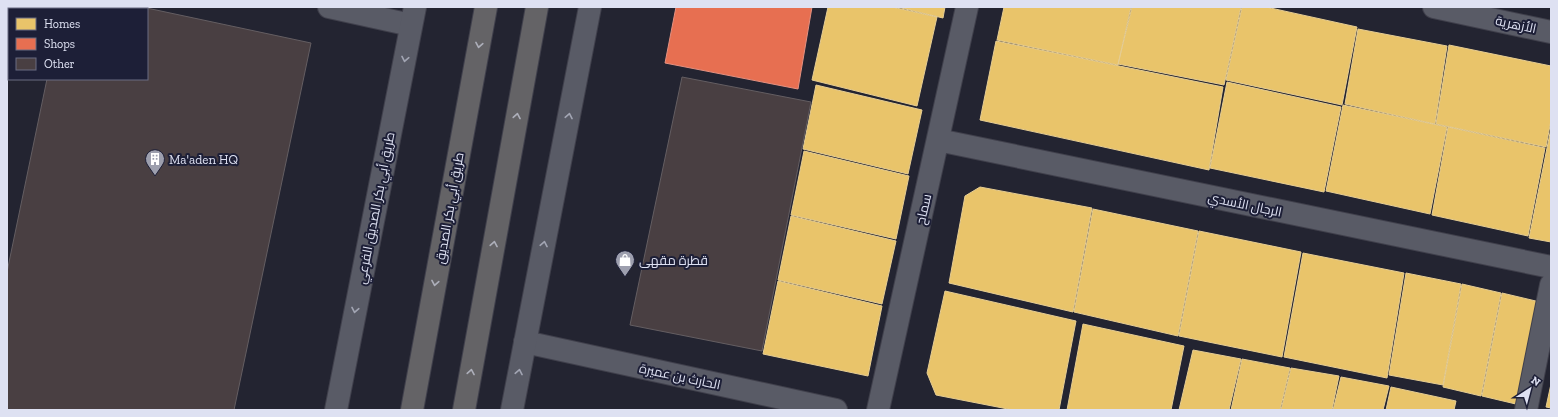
<svg xmlns="http://www.w3.org/2000/svg" width="1558" height="417" viewBox="0 0 1558 417" font-family="'Zilla Slab',Cairo,serif">
	<style>
		.homes { fill: #e9c46a; stroke: #e6cd93 }
		.shops { fill: #e76f51; stroke: #e49181 }
		.building { fill: #493f42; stroke: #645e62 }
		.lines { fill: none; stroke-linecap: round; stroke-linejoin: round }
		.minor-casing { stroke: #40404c; stroke-width: 24 }
		.tertiary-casing { stroke: #40404c; stroke-width: 24 }
		.primary-casing { stroke: #40404c; stroke-width: 24 }
		.minor { stroke: #595b66; stroke-width: 22 }
		.tertiary { stroke: #595b66; stroke-width: 22 }
		.primary { stroke: #646366; stroke-width: 22 }
		.oneway { stroke: #adafba }
		.oneway2 { stroke: #a2a5b3 }
		.labels { text-anchor: middle; stroke-width: 4; stroke-linejoin: round; paint-order: stroke }
		.street-label { font-size: 13px; fill: #dee1f2; stroke: #1d1f37 }
		.poi-label { font-size: 13px; fill: #dee1f2; stroke: #1d1f37; text-anchor: start }
	</style>
	<rect width="100%" height="100%" fill="#232431"/>
	<!-- homes -->
	<path class="homes" d="M 828,7 L 892,7 L 937,17 L 917,106 L 812,80 Z
		M 897,7 L 945,7 L 943,18 Z
		M 1004,7 L 1131,7 L 1118,65 L 997,40 Z
		M 1132,7 L 1241,7 L 1224,85 L 1118,64 Z
		M 1242,7 L 1266,7 L 1357,27 L 1342,105 L 1226,80 Z
		M 1358,29 L 1447,46 L 1435,124 L 1345,104 Z
		M 996,41 L 1223,87 L 1209,170 L 980,120 Z
		M 1449,45 L 1551,66 L 1551,120 L 1546,147 L 1436,124 Z
		M 1227,82 L 1341,107 L 1324,192 L 1210,168 Z
		M 816,85 L 922,110 L 908,174 L 803,149 Z
		M 1343,105 L 1447,127 L 1430,214 L 1326,191 Z
		M 1448,127 L 1545,148 L 1528,236 L 1432,215 Z
		M 1551,128 L 1551,242 L 1529,238 Z
		M 804,151 L 909,176 L 896,239 L 791,215 Z
		M 980,187 L 1092,208 L 1073,312 L 949,283 L 965,196 Z
		M 1093,209 L 1198,231 L 1178,336 L 1074,312 Z
		M 791,216 L 896,241 L 882,304 L 778,280 Z
		M 1199,231 L 1301,252 L 1282,357 L 1179,336 Z
		M 1303,253 L 1404,273 L 1387,378 L 1284,357 Z
		M 1406,273 L 1461,284 L 1443,385 L 1389,375 Z
		M 778,281 L 882,306 L 868,376 L 763,354 Z
		M 1462,284 L 1501,293 L 1481,396 L 1443,387 Z
		M 945,291 L 1076,321 L 1059,410 L 1013,410 L 936,395 L 927,373 Z
		M 1502,293 L 1540,302 L 1520,405 L 1482,396 Z
		M 1083,324 L 1184,346 L 1171,410 L 1067,410 Z
		M 1193,350 L 1241,359 L 1229,410 L 1179,410 Z
		M 1242,359 L 1290,368 L 1280,410 L 1231,410 Z
		M 1291,368 L 1339,376 L 1332,410 L 1281,410 Z
		M 1341,377 L 1389,386 L 1383,410 L 1333,410 Z
		M 1551,384 L 1551,408 L 1546,407 Z
		M 1391,387 L 1456,401 L 1454,410 L 1386,410 Z"/>
	<!-- shops -->
	<path class="shops" d="M 676,7 L 812,7 L 798,89 L 665,63 Z"/>
	<!-- building -->
	<path class="building" d="M 62,7 L 142,7 L 311,43 L 234,410 L 7,410 L 7,272 L 47,79 L 147,79 L 147,9 L 62,9 Z
		M 682,77 L 811,102 L 762,351 L 630,325 Z"/>
	<g class="lines">
		<defs>
			<path id="minor" d="M 329,7 L 411,25
				M 1434,7 L 1551,32
				M 7,14 L 8,7
				M 938,140 L 1551,267
				M 525,342 L 836,410
				M 878,410 L 967,7
				M 1526,410 L 1551,285"/>
			<path id="tertiary" d="M 336,410 L 415,7
				M 512,410 L 590,7"/>
			<path id="primary" d="M 412,410 L 486,7
				M 464,410 L 537,7"/>
		</defs>
		<!-- minor casing -->
		<use href="#minor" class="minor-casing"/>
		<!-- tertiary casing -->
		<use href="#tertiary" class="tertiary-casing"/>
		<!-- primary casing -->
		<use href="#primary" class="primary-casing"/>
		<!-- minor -->
		<use href="#minor" class="minor"/>
		<!-- tertiary -->
		<use href="#tertiary" class="tertiary"/>
		<!-- primary -->
		<use href="#primary" class="primary"/>
	</g>
	<!-- one-way arrows -->
	<defs><path id="oneway-chevron" d="M-2-3.5L2.5 0L-2 3.5" fill="none" stroke-width="1.6" stroke-linecap="round" stroke-linejoin="round"/></defs>
	<g class="oneway">
		<use href="#oneway-chevron" transform="translate(479 45) rotate(100)"/>
		<use href="#oneway-chevron" transform="translate(517 116) rotate(-80)"/>
		<use href="#oneway-chevron" transform="translate(494 244) rotate(-80)"/>
		<use href="#oneway-chevron" transform="translate(435 283) rotate(100)"/>
		<use href="#oneway-chevron" transform="translate(471 372) rotate(-80)"/>
	</g>
	<g class="oneway2">
		<use href="#oneway-chevron" transform="translate(405 59) rotate(101)"/>
		<use href="#oneway-chevron" transform="translate(569 116) rotate(-79)"/>
		<use href="#oneway-chevron" transform="translate(544 244) rotate(-79)"/>
		<use href="#oneway-chevron" transform="translate(355 310) rotate(101)"/>
		<use href="#oneway-chevron" transform="translate(519 372) rotate(-79)"/>
	</g>
	<!-- icons -->
	<defs>
		<symbol id="building-pin" viewBox="-11 -11 22 30"><path d="M0 17L-7.5 6A9.5 9.5 0 1 1 7.5 6Z" fill="#9d9fae" stroke="#1d1f37"/><path d="M-4-6H4V6H1V3H-1V6H-4ZM-2.5-4.3h1.7v1.8h-1.7ZM.8-4.3h1.7v1.8H.8ZM-2.5-1h1.7V.8h-1.7ZM.8-1h1.7V.8H.8Z" fill="#fff"/></symbol>
		<symbol id="shop-pin" viewBox="-11 -11 22 30"><path d="M0 17L-7.5 6A9.5 9.5 0 1 1 7.5 6Z" fill="#9d9fae" stroke="#1d1f37"/><path d="M-5-2.5h2.3a2.7 3.5 0 0 1 5.4 0H5L5.5 6h-11ZM-1.5-2.5h3a1.5 2.3 0 0 0-3 0Z" fill="#fff"/></symbol>
	</defs>
	<g fill-rule="evenodd">
		<use href="#building-pin" x="144" y="148" width="22" height="30"/>
		<use href="#shop-pin" x="614" y="249" width="22" height="30"/>
	</g>
	<g class="labels">
		<!-- street labels -->
		<g class="street-label">
			<text transform="translate(1516 24) rotate(12)" y="5">الأزهرية</text>
			<text transform="translate(1245 204) rotate(12)" y="5">الرجال الأسدي</text>
			<text transform="translate(375 208) rotate(-79)" y="5">طريق أبي بكر الصديق الفرعي</text>
			<text transform="translate(449 208) rotate(-80)" y="5">طريق أبي بكر الصديق</text>
			<text transform="translate(923 209) rotate(-77)" y="5">سماح</text>
			<text transform="translate(680 376) rotate(12)" y="5">الحارث بن عميرة</text>
		</g>
		<!-- poi labels -->
		<g class="poi-label">
			<text x="169" y="164">Ma'aden HQ</text>
			<text x="639" y="265">قطرة مقهى</text>
		</g>
	</g>
	<!-- border -->
	<rect width="1558" height="417" fill="none" stroke="#dee1f2" stroke-width="16"/>
	<!-- legend -->
	<rect x="8" y="8" width="140" height="72" fill="#1d1f37" stroke="#6a6d82"/>
	<rect x="16" y="18" width="20" height="12" fill="#e9c46a" stroke="#6a6d82"/>
	<text x="44" y="28" font-size="12" fill="#dee1f2">Homes</text>
	<rect x="16" y="38" width="20" height="12" fill="#e76f51" stroke="#6a6d82"/>
	<text x="44" y="48" font-size="12" fill="#dee1f2">Shops</text>
	<rect x="16" y="58" width="20" height="12" fill="#493f42" stroke="#6a6d82"/>
	<text x="44" y="68" font-size="12" fill="#dee1f2">Other</text>
	<!-- north arrow -->
	<g transform="translate(1530 389) rotate(36)" stroke="#1d1f37" stroke-width="3" paint-order="stroke">
	<path d="M0-3L7 15L0 10L-7 15Z" fill="#dee1f2"/>
	<text y="-6" font-size="11" font-weight="bold" text-anchor="middle" fill="#dee1f2">N</text>
	</g>
</svg>
